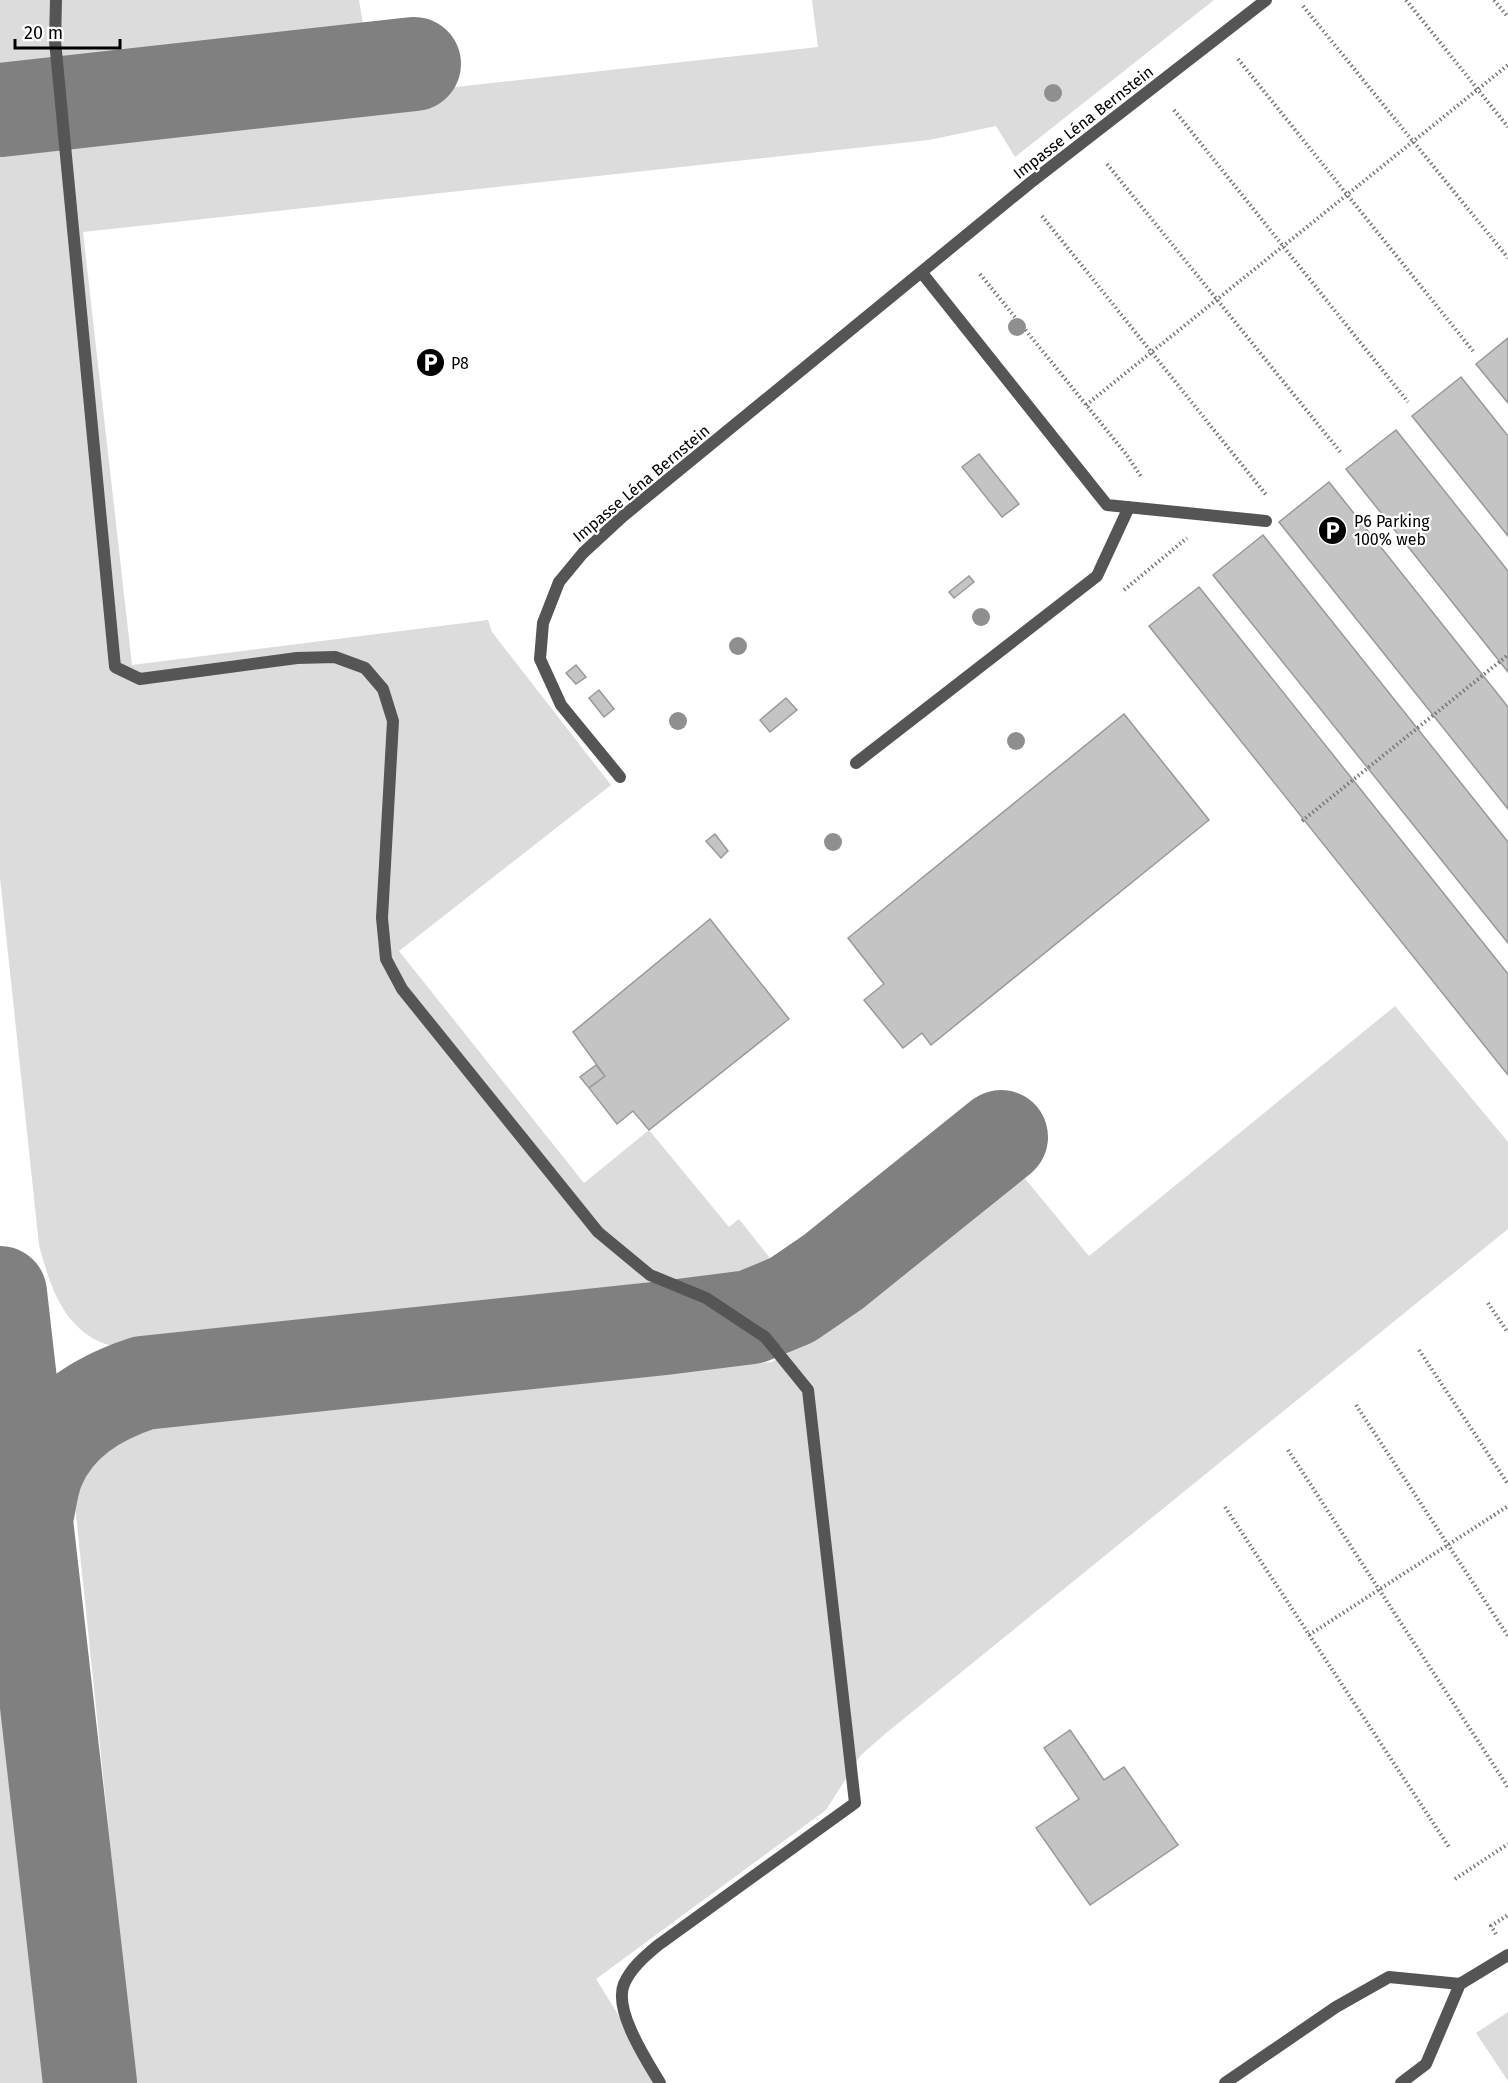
<svg xmlns="http://www.w3.org/2000/svg" width="1508" height="2083" viewBox="0 0 1508 2083" font-family="'Fira Sans',sans-serif">
	<style>
		.green { fill: #dcdcdc }
		.lines { fill: none; stroke-linecap: round; stroke-linejoin: round }
		.taxiway { stroke: #808080; stroke-width: 94 }
		.building { fill: #c4c4c4; stroke: #999; stroke-width: 1.5 }
		.path { stroke: #777; stroke-width: 4; stroke-dasharray: 1.5 3; stroke-linecap: butt }
		.service { stroke: #555; stroke-width: 12 }
		.minor { stroke: #555; stroke-width: 12 }
		.tree { fill: #8f8f8f }
		.labels { text-anchor: middle; stroke-width: 4.5; stroke-linejoin: round; paint-order: stroke }
		.street-label { font-size: 16px; fill: #000; stroke: #fff }
		.poi-label { font-size: 16px; fill: #000; stroke: #fff; text-anchor: start }
	</style>
	<rect width="100%" height="100%" fill="#fff"/>
	<!-- green -->
	<path class="green" d="M 0,0 L 359,0 L 364,30 L 0,75 Z
		M 812,0 L 1214,0 L 1015,157 L 996,126 L 929,140 L 83,232 L 132,665 L 488,620 L 492,632 L 611,785 L 399,951 L 584,1183 L 649,1130 L 729,1227 L 739,1219 L 777,1267 L 596,1298 L 155,1354 C 138,1349 116,1349 100,1342 C 61,1324 49,1282 39,1245 L 0,878 L 0,141 L 373,96 L 818,47 Z
		M 1395,1006 L 1508,1142 L 1508,1229 L 885,1734 L 861,1755 L 826,1810 L 596,1979 L 661,2083 L 135,2083 L 74,1496 L 103,1449 L 114,1437 L 153,1422 L 772,1362 L 842,1322 L 1022,1175 L 1089,1256 Z
		M 0,1647 L 47,2083 L 0,2083 Z
		M 1508,2012 L 1508,2081 L 1476,2033 Z"/>
	<g class="lines">
		<!-- taxiway -->
		<path class="taxiway" d="M 0,110 L 414,64
			M 0,1293 L 90,2083
			M 27,1514 C 30,1499 32,1482 38,1468 C 57,1422 98,1398 143,1383 L 664,1328 L 751,1317 L 792,1300 L 833,1272 L 1001,1137"/>
	</g>
	<!-- building -->
	<path class="building" d="M 1508,338 L 1508,403 L 1476,364 Z
		M 1461,377 L 1508,436 L 1508,536 L 1412,416 Z
		M 1396,430 L 1508,571 L 1508,672 L 1346,469 Z
		M 979,454 L 1019,504 L 1002,517 L 962,467 Z
		M 1329,482 L 1508,707 L 1508,809 L 1279,522 Z
		M 1263,535 L 1508,842 L 1508,943 L 1213,575 Z
		M 969,576 L 974,582 L 954,598 L 949,592 Z
		M 1199,587 L 1508,974 L 1508,1075 L 1149,626 Z
		M 576,665 L 586,677 L 576,684 L 566,673 Z
		M 599,690 L 614,709 L 604,717 L 589,698 Z
		M 786,698 L 797,710 L 770,732 L 760,720 Z
		M 1124,714 L 1209,820 L 931,1045 L 922,1033 L 903,1048 L 864,1000 L 884,984 L 848,938 Z
		M 715,834 L 728,851 L 721,858 L 706,841 Z
		M 710,919 L 789,1019 L 649,1130 L 633,1111 L 617,1124 L 589,1088 L 605,1076 L 573,1032 Z
		M 596,1065 L 605,1076 L 589,1088 L 580,1077 Z
		M 1070,1730 L 1104,1780 L 1124,1767 L 1178,1845 L 1090,1905 L 1036,1828 L 1079,1799 L 1044,1748 Z"/>
	<g class="lines">
		<!-- path -->
		<path class="path" d="M 1406,0 L 1508,127
			M 1494,0 L 1508,17
			M 1303,6 L 1508,258
			M 1238,59 L 1473,351
			M 1174,110 L 1408,402
			M 1107,164 L 1342,454
			M 1042,216 L 1267,496
			M 980,274 L 1126,454 L 1142,478
			M 1086,405 L 1508,65
			M 1124,590 L 1187,538
			M 1302,821 L 1508,655
			M 1488,1303 L 1508,1333
			M 1419,1350 L 1508,1484
			M 1356,1405 L 1508,1636
			M 1288,1450 L 1508,1787
			M 1225,1507 L 1449,1847
			M 1309,1635 L 1508,1506
			M 1455,1879 L 1508,1844
			M 1496,1934 L 1491,1926 L 1508,1915"/>
		<!-- service -->
		<path class="service" d="M 56,0 L 55,41 L 115,667 L 140,679 L 297,658 L 335,657 L 365,668 L 383,689 L 393,721 L 382,918 L 386,959 L 402,989 L 598,1232 L 650,1275 L 706,1298 L 765,1337 L 808,1390 L 855,1803 L 657,1946 C 644,1957 631,1968 624,1984 C 613,2010 647,2061 660,2083
			M 922,273 L 1107,505 L 1266,521
			M 856,763 L 1097,576 L 1129,507
			M 620,777 L 561,705 L 540,659 L 543,623 L 559,582 L 583,553 L 622,517 L 1030,183 L 1266,0"/>
		<!-- minor -->
		<path class="minor" d="M 1225,2083 L 1336,2007 L 1389,1977 L 1460,1984
			M 1401,2083 L 1426,2064 L 1460,1984 L 1508,1955"/>
	</g>
	<!-- trees -->
	<g class="tree">
		<circle cx="1053" cy="93" r="9"/>
		<circle cx="1017" cy="327" r="9"/>
		<circle cx="981" cy="617" r="9"/>
		<circle cx="738" cy="646" r="9"/>
		<circle cx="678" cy="721" r="9"/>
		<circle cx="1016" cy="741" r="9"/>
		<circle cx="833" cy="842" r="9"/>
	</g>
	<!-- icons -->
	<defs>
		<symbol id="parking-disc" viewBox="-11 -11 22 22"><circle r="9.5" fill="#000" stroke="#fff"/><path d="M-3.5-5.5H1a3.5 3.5 0 0 1 0 7H-1V5.5H-3.5ZM-1-3.4V-.6H.8a1.4 1.4 0 0 0 0-2.8Z" fill="#fff"/></symbol>
	</defs>
	<g fill-rule="evenodd">
		<use href="#parking-disc" x="414" y="346" width="33" height="33"/>
		<use href="#parking-disc" x="1316" y="514" width="33" height="33"/>
	</g>
	<g class="labels">
		<!-- street labels -->
		<g class="street-label">
			<text transform="translate(1083 122) rotate(-38)" y="6">Impasse Léna Bernstein</text>
			<text transform="translate(641 483) rotate(-40)" y="6">Impasse Léna Bernstein</text>
		</g>
		<!-- poi labels -->
		<g class="poi-label">
			<text x="451" y="369">P8</text>
			<text x="1354" y="527">P6 Parking<tspan x="1354" dy="18">100% web</tspan></text>
		</g>
	</g>
	<!-- scale -->
	<path d="M15 39v9h105v-9" fill="none" stroke="#000000" stroke-width="3"/>
	<text x="24" y="39" font-size="18" fill="#000000" stroke="#ffffff" stroke-width="4.5" paint-order="stroke">20 m</text>
</svg>
